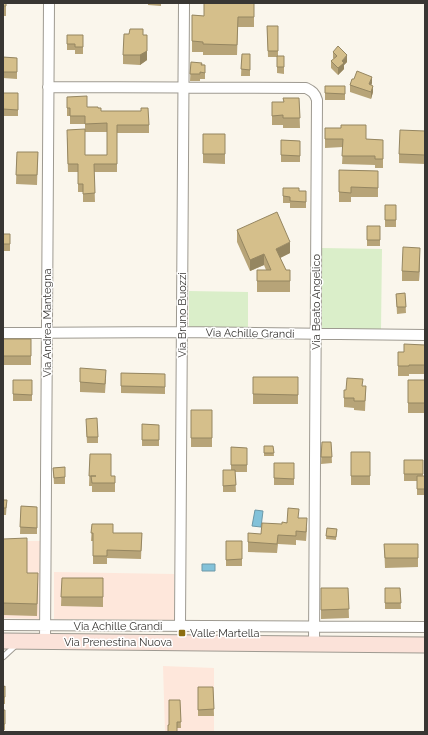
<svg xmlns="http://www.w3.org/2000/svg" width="428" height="735" viewBox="0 0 428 735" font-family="Raleway,sans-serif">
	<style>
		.industrial { fill: #fee7db }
		.green { fill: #daeec9 }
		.water { fill: #83c2d9; stroke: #6c98a7 }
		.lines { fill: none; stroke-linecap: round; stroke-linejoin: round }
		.lane-casing { stroke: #9e9a91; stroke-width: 7 }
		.street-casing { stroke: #9e9a91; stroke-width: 12 }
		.secondary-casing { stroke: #9e9a91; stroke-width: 17 }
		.lane { stroke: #fff; stroke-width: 5 }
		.street { stroke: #fff; stroke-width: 10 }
		.secondary { stroke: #fbe2d9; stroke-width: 15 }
		.wall { fill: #b7a478; fill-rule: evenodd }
		.shaded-wall { fill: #958661 }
		.building { fill: #d5bf8b; stroke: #958661 }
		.poi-dot { fill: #8c6e10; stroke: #fff; stroke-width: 1.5 }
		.labels { text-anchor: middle; stroke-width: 3; stroke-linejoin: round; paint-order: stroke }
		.street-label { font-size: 11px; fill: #383633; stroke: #fff }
		.poi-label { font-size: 11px; fill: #383633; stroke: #fff; text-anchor: start }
	</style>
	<rect width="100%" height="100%" fill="#faf6ec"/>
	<!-- industrial -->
	<path class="industrial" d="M 3,541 L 40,541 L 39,619 L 3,618 Z
		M 54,572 L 174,574 L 174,620 L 54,619 Z
		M 163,666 L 214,668 L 214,732 L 165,732 Z"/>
	<!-- green -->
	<path class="green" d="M 322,248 L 382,249 L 381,330 L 322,328 Z
		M 189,291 L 248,292 L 248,327 L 189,327 Z"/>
	<!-- water -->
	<path class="water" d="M 255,510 L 263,511 L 261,527 L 252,526 Z
		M 202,564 L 215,564 L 215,571 L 202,571 Z"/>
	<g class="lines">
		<defs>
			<path id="lane" d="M 3,657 L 16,645"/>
			<path id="street" d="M 48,87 L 306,88 C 312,91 315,93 317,100 L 314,644
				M 3,333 L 182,332 L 425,335
				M 3,625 L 425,627
				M 180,626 L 184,3
				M 45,642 L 49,3"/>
			<path id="secondary" d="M 3,641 L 425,645"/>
		</defs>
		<!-- lane casing -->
		<use href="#lane" class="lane-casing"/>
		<!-- street casing -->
		<use href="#street" class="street-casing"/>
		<!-- secondary casing -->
		<use href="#secondary" class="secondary-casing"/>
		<!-- lane -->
		<use href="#lane" class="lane"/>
		<!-- street -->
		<use href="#street" class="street"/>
		<!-- secondary -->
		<use href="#secondary" class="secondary"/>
	</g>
	<!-- wall -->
	<path class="wall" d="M 3,3 L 6,3 L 6,16 L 3,16 Z
		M 148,3 L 161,3 L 161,6 L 148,5 Z
		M 254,3 L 254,27 L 238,27 L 237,55 L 203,55 L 203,52 L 192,52 L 192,15 L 204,16 Z
		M 267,26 L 278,26 L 278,56 L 284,56 L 284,74 L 277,73 L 277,57 L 268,57 Z
		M 67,35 L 83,35 L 83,54 L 75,54 L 75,50 L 67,50 Z
		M 143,35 L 147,44 L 147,60 L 140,65 L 123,64 L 123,55 Z
		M 333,52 L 347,62 L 344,65 L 344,69 L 338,75 L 331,68 L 331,61 L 334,59 L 333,58 Z
		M 242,54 L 250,54 L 250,76 L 241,76 Z
		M 3,57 L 17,58 L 17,79 L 3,78 Z
		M 191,62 L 205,65 L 205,79 L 200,79 L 200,81 L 190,81 Z
		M 372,83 L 371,85 L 373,92 L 371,99 L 350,92 L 350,85 Z
		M 325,86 L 345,86 L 345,100 L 325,100 Z
		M 3,93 L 18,93 L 18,116 L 3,116 Z
		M 67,97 L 87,107 L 98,108 L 101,111 L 149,125 L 149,133 L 117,133 L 117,172 L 94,172 L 95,202 L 83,202 L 83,192 L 78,192 L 78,172 L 68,172 L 67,138 L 85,129 L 85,124 L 70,124 L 70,116 L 67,116 ZM 85,132 L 107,132 L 107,155 L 85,155 Z
		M 299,98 L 300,128 L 283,128 L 283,125 L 272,125 L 272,102 L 283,102 Z
		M 325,128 L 366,139 L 383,140 L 383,168 L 375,168 L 375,165 L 342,164 L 343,147 L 325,148 Z
		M 425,131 L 425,164 L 399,163 L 399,154 Z
		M 203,134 L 225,134 L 225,164 L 203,163 Z
		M 281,140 L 300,141 L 300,162 L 281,162 Z
		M 17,152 L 38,152 L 37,185 L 16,184 Z
		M 339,170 L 378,171 L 378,197 L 351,197 L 351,202 L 339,202 Z
		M 283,188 L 299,191 L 306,191 L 306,208 L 290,208 L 290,203 L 283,203 Z
		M 385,205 L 396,205 L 396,227 L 385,227 Z
		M 367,226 L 380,226 L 380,246 L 367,246 Z
		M 237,230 L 290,253 L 280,258 L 286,270 L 290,270 L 290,292 L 257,292 L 257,270 L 266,270 L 264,265 L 250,271 L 237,242 Z
		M 3,234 L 10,234 L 10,251 L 3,251 Z
		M 420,257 L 419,281 L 402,281 L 402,271 Z
		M 405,293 L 406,313 L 397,314 L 396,294 Z
		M 3,339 L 31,339 L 31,365 L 3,365 Z
		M 425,345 L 425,374 L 409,374 L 409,376 L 398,376 L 398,352 L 404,352 Z
		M 121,373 L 165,374 L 165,394 L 121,393 Z
		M 253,377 L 298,377 L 298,404 L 253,404 Z
		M 106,379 L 105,393 L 80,392 L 80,382 Z
		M 32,380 L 32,401 L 13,401 L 13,394 Z
		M 408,380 L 425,380 L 425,413 L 408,413 Z
		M 363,386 L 366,386 L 365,411 L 354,410 L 354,408 L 344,407 L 344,390 L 346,390 Z
		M 191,410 L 212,410 L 212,447 L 191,447 Z
		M 142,424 L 159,425 L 159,446 L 142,446 Z
		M 86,425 L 98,437 L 98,443 L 87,443 Z
		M 322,442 L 331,442 L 332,463 L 321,464 Z
		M 264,446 L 273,446 L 274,456 L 264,456 Z
		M 231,447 L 247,448 L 247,472 L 235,472 L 236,492 L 223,492 L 223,470 L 231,470 Z
		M 351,452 L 370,452 L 370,485 L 351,485 Z
		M 90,454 L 111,476 L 115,476 L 115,492 L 92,492 L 92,486 L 89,486 Z
		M 404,460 L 423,460 L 423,476 L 425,476 L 425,495 L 417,495 L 417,481 L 404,481 Z
		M 274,463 L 294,463 L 294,485 L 274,485 Z
		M 65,467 L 65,484 L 54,484 L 53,468 Z
		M 3,500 L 7,500 L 6,515 L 3,515 Z
		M 21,506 L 37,507 L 37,534 L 20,534 Z
		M 299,518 L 307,528 L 306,541 L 296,540 L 296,545 L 278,544 L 277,553 L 248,552 L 248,542 L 261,534 L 282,524 Z
		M 92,524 L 113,533 L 142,533 L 141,559 L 107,558 L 107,564 L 93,564 L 93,541 L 91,541 Z
		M 327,528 L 337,529 L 336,540 L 326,539 Z
		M 3,539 L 27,573 L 38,584 L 37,616 L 3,615 Z
		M 226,541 L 242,541 L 242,566 L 226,566 Z
		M 384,544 L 418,544 L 418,567 L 385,568 Z
		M 62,578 L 103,578 L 103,607 L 61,606 Z
		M 321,588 L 348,588 L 349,618 L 321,619 Z
		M 385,588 L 400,588 L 401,609 L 385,609 Z
		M 5,686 L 5,704 L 3,704 L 3,687 Z
		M 198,687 L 213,687 L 214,716 L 198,716 Z
		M 180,700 L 181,728 L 177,728 L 169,725 Z
		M 3,710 L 5,710 L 5,730 L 3,730 Z"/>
	<!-- shaded-wall -->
	<path class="shaded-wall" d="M 147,35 L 147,60 L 140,65 L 140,55 Z
		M 347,55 L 347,62 L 344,65 L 344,69 L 338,75 L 338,68 L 342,61 Z
		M 372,77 L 372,83 L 369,91 L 369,84 Z
		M 373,86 L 373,92 L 371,99 L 371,92 Z
		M 290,242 L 290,253 L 276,260 L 276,249 Z
		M 420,248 L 420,257 L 419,281 L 419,272 Z
		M 264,254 L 264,265 L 250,271 L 250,260 Z"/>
	<!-- building -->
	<path class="building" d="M 3,3 L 6,3 L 6,6 L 3,6 Z
		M 204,3 L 254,3 L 254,17 L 238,17 L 237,45 L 203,44 L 203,42 L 192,41 L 192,15 L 204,16 Z
		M 267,26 L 278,26 L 278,51 L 268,51 Z
		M 130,29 L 143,29 L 143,35 L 147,35 L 147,51 L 140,55 L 123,55 L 124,34 L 129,34 Z
		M 67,35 L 83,35 L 83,47 L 75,47 L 75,44 L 67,44 Z
		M 338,46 L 347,55 L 342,61 L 344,63 L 338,68 L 331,61 L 337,56 L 333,52 Z
		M 242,54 L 250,54 L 250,70 L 241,69 Z
		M 277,56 L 284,56 L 284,67 L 277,67 Z
		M 3,57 L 17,58 L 17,72 L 3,72 Z
		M 191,62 L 202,63 L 201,65 L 205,65 L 205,73 L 200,72 L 200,74 L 190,74 Z
		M 357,71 L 372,77 L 369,84 L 373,86 L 371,92 L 350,85 L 352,79 L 354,79 Z
		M 325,86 L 345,86 L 345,94 L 325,93 Z
		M 3,93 L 18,93 L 18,110 L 3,109 Z
		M 87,96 L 87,107 L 98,107 L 98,108 L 101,108 L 101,111 L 141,111 L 141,108 L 148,108 L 149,125 L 117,125 L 117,164 L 94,164 L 95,193 L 83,194 L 83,184 L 78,184 L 78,164 L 68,164 L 67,130 L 85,129 L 85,155 L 107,155 L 107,123 L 85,124 L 85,116 L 70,116 L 70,108 L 67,108 L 67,97 Z
		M 283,98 L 299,98 L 300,118 L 283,118 L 283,115 L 272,116 L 272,102 L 284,102 Z
		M 341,125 L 366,125 L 366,139 L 383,140 L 383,159 L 375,159 L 375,156 L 342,156 L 343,139 L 325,139 L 325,128 L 341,128 Z
		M 400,130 L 425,131 L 425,155 L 399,154 Z
		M 203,134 L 225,134 L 225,154 L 203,154 Z
		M 281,140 L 300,141 L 300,156 L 281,155 Z
		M 17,152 L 38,152 L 37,175 L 16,175 Z
		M 339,170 L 378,171 L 378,188 L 351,187 L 351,193 L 339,192 Z
		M 283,188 L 299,188 L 299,191 L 306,191 L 306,202 L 290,201 L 290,197 L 283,196 Z
		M 385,205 L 396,205 L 396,220 L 385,220 Z
		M 277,212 L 290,242 L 276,249 L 286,270 L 290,270 L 290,281 L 257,281 L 257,270 L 271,270 L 264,254 L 250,260 L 237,230 Z
		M 367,226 L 380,226 L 380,240 L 367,240 Z
		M 3,234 L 10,234 L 10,244 L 3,244 Z
		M 403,247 L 420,248 L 419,272 L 402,271 Z
		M 405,293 L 406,307 L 397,307 L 396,294 Z
		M 3,339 L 31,339 L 31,356 L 3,356 Z
		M 404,344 L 425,345 L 425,365 L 409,365 L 409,366 L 398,366 L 398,352 L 404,352 Z
		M 80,368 L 106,370 L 105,384 L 80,382 Z
		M 121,373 L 165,374 L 165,387 L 121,386 Z
		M 253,377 L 298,377 L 298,395 L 253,394 Z
		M 347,378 L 363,379 L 362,386 L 366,386 L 365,401 L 354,401 L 354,398 L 344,398 L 344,390 L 346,390 Z
		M 13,380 L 32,380 L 32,395 L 13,394 Z
		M 408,380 L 425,380 L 425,403 L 408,403 Z
		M 191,410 L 212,410 L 212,438 L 191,438 Z
		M 97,418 L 98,437 L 87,437 L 86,419 Z
		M 142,424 L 159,425 L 159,440 L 142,440 Z
		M 322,442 L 331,442 L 332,457 L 321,457 Z
		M 264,446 L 273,446 L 274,453 L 264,453 Z
		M 231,447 L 247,448 L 247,465 L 231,465 Z
		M 351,452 L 370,452 L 370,476 L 351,476 Z
		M 90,454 L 111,454 L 111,476 L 115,476 L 115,483 L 92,483 L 91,476 L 96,476 L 89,476 Z
		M 404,460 L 423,460 L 423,474 L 404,474 Z
		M 274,463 L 294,463 L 294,479 L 274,478 Z
		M 65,467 L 65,477 L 54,478 L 53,468 Z
		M 223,470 L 235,470 L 236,485 L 223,486 Z
		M 417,476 L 425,476 L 425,489 L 417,489 Z
		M 3,500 L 7,500 L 6,508 L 3,508 Z
		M 21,506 L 37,507 L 37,528 L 20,527 Z
		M 288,508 L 299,509 L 298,518 L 307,518 L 306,532 L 296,531 L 296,536 L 278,535 L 277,544 L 248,542 L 248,533 L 261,534 L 262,523 L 282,524 L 282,522 L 287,523 Z
		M 92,524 L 113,524 L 113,533 L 142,533 L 141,551 L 107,550 L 107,556 L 93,556 L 93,533 L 91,533 Z
		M 327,528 L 337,529 L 336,537 L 326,536 Z
		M 27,538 L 27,573 L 38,573 L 37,604 L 3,603 L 3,539 Z
		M 226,541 L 242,541 L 242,559 L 226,560 Z
		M 384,544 L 418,544 L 418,558 L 385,558 Z
		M 62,578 L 103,578 L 103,597 L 61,597 Z
		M 321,588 L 348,588 L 349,609 L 321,610 Z
		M 385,588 L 400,588 L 401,603 L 385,603 Z
		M 5,686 L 5,697 L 3,697 L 3,687 Z
		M 198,687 L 213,687 L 214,709 L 198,710 Z
		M 169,700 L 180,700 L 181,722 L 177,722 L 177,732 L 168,732 L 168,725 L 169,725 Z
		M 3,710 L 5,710 L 5,724 L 3,724 Z"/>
	<!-- markers -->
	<rect class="poi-dot" x="178" y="629" width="8" height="8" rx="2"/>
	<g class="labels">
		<!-- street labels -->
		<g class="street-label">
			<text transform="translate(316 302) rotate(-90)" y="4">Via Beato Angelico</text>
			<text transform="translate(182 315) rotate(-90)" y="4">Via Bruno Buozzi</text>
			<text transform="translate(47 323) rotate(-90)" y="4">Via Andrea Mantegna</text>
			<text transform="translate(250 333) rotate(1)" y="4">Via Achille Grandi</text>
			<text x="118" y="630">Via Achille Grandi</text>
			<text x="118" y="646">Via Prenestina Nuova</text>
		</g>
		<!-- poi labels -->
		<g class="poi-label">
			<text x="190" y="637">Valle Martella</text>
		</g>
	</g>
	<!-- border -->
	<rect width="428" height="735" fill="none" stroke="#383633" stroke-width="8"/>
</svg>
